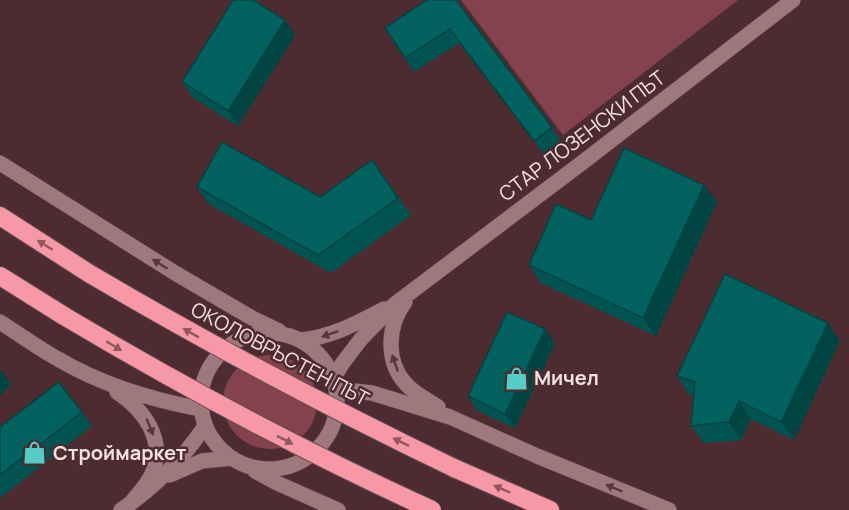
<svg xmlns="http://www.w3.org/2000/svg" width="849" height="510" viewBox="0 0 849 510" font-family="Manrope,sans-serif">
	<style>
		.green { fill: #83424d }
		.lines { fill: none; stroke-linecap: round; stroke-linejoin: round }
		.minor-casing { stroke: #684c51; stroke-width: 16 }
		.highway-casing { stroke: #684c51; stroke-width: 20 }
		.minor { stroke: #9e787d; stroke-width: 15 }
		.highway { stroke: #f698a6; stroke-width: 18 }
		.highway-bridge-casing { stroke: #684c51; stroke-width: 20; stroke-linecap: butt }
		.highway-bridge { stroke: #f698a6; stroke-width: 18 }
		.wall { fill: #015452 }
		.shaded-wall { fill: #014542 }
		.building { fill: #01625f; stroke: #014542; stroke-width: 1.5 }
		.oneway { fill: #905760 }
		.oneway2 { fill: #58373c }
		.labels { text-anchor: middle; stroke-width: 5; stroke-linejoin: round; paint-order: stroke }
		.street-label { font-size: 20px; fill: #f6e0e2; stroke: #4c2c31 }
		.poi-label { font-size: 20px; font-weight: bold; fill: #f6e0e2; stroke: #4c2c31; text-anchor: start }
	</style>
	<rect width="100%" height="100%" fill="#4c2c31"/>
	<!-- green -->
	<path class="green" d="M 461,0 L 738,0 L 563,135 Z
		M223 402a47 47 0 1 1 94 0a47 47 0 1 1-94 0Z"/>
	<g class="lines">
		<defs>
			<path id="minor" d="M 0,163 L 175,273 L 252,318 L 279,331
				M 405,302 C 387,326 385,362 407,385 C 415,394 428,400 438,407
				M 0,322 C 19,334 38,348 58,359 C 102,385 152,400 201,409
				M201 401a68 68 0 1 1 136 0a68 68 0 1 1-136 0Z
				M 301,340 C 332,337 357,323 384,309
				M 334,377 L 342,364 L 361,339 L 395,304 L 583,162 L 793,0
				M 337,389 L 372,393 L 450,417 L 537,456 L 669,510
				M 117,392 C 144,410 166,439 152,474 C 147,485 137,495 130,504
				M 255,471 L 277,483 L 338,510
				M 170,475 L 202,461 L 232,458
				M 121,510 C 155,487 182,460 205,426"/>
			<path id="highway" d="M 0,216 L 90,274
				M 0,276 L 64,316
				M 454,468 L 550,510"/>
		</defs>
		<!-- minor casing -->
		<use href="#minor" class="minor-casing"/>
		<!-- highway casing -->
		<use href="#highway" class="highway-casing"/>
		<!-- minor -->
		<use href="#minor" class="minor"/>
		<!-- highway -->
		<use href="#highway" class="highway"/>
		<defs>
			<path id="highway-bridge" d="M 90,274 C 209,344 329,408 454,468
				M 64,316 C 185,388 304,452 432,510"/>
		</defs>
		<!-- highway-bridge casing -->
		<use href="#highway-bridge" class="highway-bridge-casing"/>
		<!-- highway-bridge -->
		<use href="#highway-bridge" class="highway-bridge"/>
	</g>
	<!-- wall -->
	<path class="wall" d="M 427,0 L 456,0 L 561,141 L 544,154 L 459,43 L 414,72 L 405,58 Z
		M 285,20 L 295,35 L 238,126 L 192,97 L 182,82 Z
		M 372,160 L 411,215 L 331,273 L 209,204 L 197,187 L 320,197 Z
		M 704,185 L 717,202 L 656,336 L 541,283 L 529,265 L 591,220 Z
		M 545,329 L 555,344 L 515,428 L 478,411 L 468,396 Z
		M 840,341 L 794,440 L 751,419 L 741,440 L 704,443 L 691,426 L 694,396 L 689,394 L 677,376 Z
		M 82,412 L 92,426 L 0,498 L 0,427 Z"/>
	<!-- shaded-wall -->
	<path class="shaded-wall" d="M 285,20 L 295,35 L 238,126 L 228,111 Z
		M 704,185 L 717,202 L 656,336 L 643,318 Z
		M 828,323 L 840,341 L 794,440 L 781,422 Z
		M 545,329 L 555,344 L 515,428 L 505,414 Z
		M 0,370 L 1,370 L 11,384 L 0,396 Z
		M 739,401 L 751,419 L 741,440 L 729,422 Z"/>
	<!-- building -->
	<path class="building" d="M 233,0 L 253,0 L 285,20 L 228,111 L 182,82 Z
		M 427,0 L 456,0 L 552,127 L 534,141 L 450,29 L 405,58 L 385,28 Z
		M 222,142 L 320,197 L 372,160 L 398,198 L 318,255 L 197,187 Z
		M 624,148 L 704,185 L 643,318 L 529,265 L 556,204 L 591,220 Z
		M 725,274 L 828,323 L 781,422 L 739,401 L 729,422 L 691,426 L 695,382 L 677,376 Z
		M 507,312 L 545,329 L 505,414 L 468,396 Z
		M 59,382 L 82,412 L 0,475 L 0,427 Z"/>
	<!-- one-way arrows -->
	<defs><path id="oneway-solid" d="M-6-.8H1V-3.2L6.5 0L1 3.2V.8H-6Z" transform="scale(1.5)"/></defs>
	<g class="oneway">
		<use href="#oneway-solid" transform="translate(45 245) rotate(-148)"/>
		<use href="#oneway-solid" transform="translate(191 333) rotate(-151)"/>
		<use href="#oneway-solid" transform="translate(114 346) rotate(31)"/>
		<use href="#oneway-solid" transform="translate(285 440) rotate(27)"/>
		<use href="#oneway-solid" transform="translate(401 442) rotate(-154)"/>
		<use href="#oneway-solid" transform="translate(502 489) rotate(-156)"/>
	</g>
	<g class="oneway2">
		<use href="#oneway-solid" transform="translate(160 264) rotate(-148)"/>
		<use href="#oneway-solid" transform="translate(330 334) rotate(161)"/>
		<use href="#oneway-solid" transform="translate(395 363) rotate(-109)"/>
		<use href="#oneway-solid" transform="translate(150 427) rotate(67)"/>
		<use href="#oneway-solid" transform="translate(614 488) rotate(-157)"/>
	</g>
	<!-- icons -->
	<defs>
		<symbol id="shop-bare" viewBox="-9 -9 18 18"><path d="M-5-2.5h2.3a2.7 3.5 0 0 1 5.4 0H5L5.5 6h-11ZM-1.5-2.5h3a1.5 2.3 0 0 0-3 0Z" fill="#54cdc7" stroke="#4c2c31" stroke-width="2.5" paint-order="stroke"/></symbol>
	</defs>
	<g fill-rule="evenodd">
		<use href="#shop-bare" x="500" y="362" width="33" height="33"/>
		<use href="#shop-bare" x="18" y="436" width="33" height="33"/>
	</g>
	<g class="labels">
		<!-- street labels -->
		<g class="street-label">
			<text transform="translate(582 136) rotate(-37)" y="7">СТАР ЛОЗЕНСКИ ПЪТ</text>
			<text transform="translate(280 354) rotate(28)" y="7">ОКОЛОВРЪСТЕН ПЪТ</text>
		</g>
		<!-- poi labels -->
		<g class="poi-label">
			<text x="534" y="385">Мичел</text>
			<text x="53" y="460">Строймаркет</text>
		</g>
	</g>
</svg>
